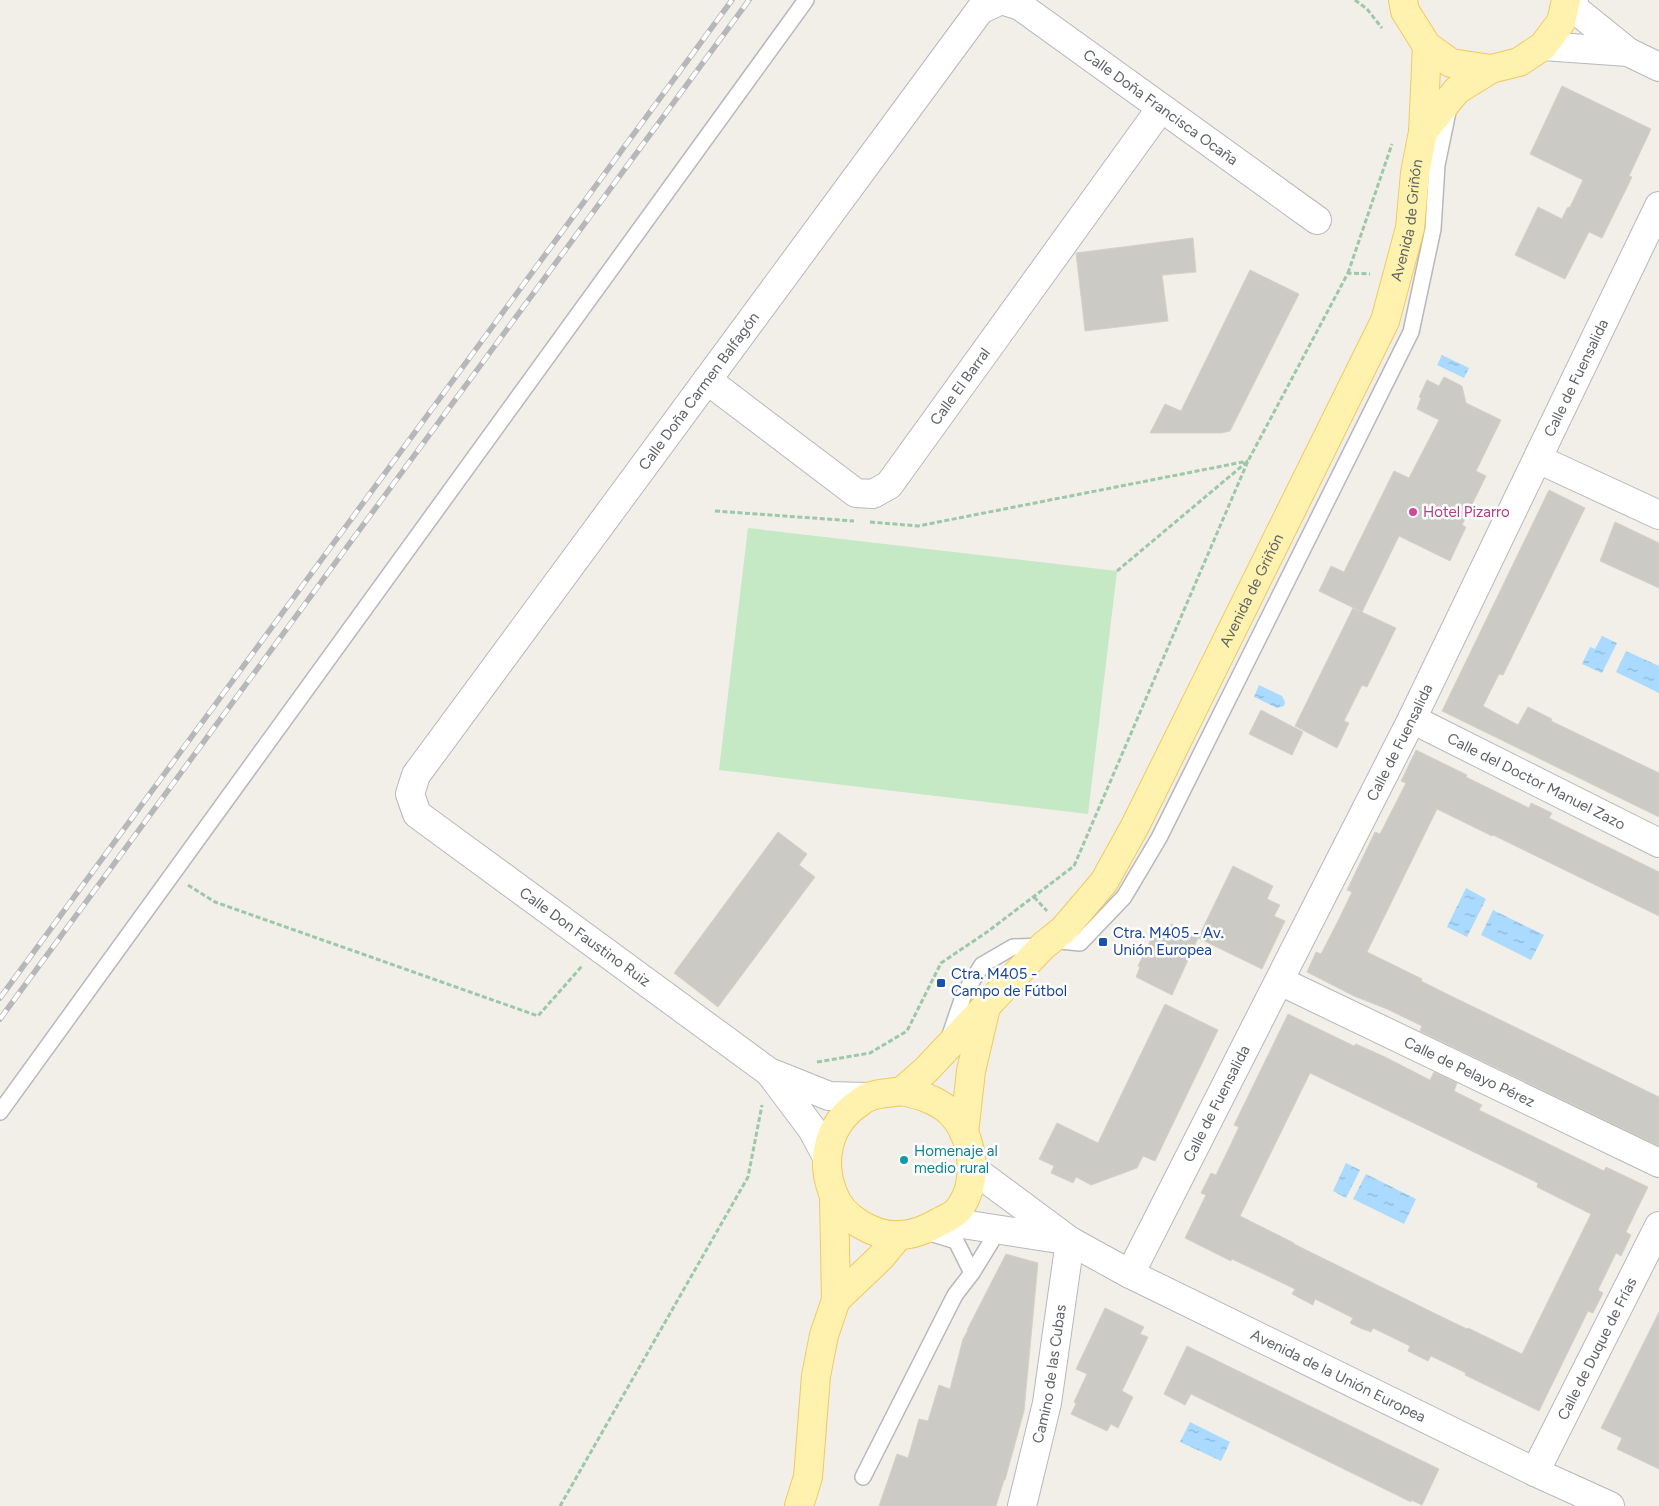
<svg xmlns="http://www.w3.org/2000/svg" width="1659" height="1506" viewBox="0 0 1659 1506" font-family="Figtree,sans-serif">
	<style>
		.park { fill: #c5e8c5 }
		.water { fill: url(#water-ripples) }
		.building { fill: #cccac5; stroke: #d6d1c6; fill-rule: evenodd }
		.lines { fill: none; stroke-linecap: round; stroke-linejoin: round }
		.service-casing { stroke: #b5b8bc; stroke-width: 18 }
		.minor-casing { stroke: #b5b8bc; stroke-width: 30 }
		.tertiary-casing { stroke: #b5b8bc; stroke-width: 30 }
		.primary-casing { stroke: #f2c960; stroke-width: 30 }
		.path { stroke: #9cc7a9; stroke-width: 3; stroke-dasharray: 5 2.5; stroke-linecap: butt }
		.service { stroke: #fff; stroke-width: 15 }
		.minor { stroke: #fff; stroke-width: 28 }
		.tertiary { stroke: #fff; stroke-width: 28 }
		.primary { stroke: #fff2af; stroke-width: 28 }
		.rail-casing { stroke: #b6b7b8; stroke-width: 5.5 }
		.rail { stroke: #fff; stroke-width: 4; stroke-dasharray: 11; stroke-linecap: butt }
		.hotel-dot { fill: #d1479c; stroke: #fff; stroke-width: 2 }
		.transit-dot { fill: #1a4fb4; stroke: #fff; stroke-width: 2 }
		.culture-dot { fill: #0f9aa8; stroke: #fff; stroke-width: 2 }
		.labels { text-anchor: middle; stroke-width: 5; stroke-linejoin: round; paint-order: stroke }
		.street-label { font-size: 15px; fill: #5f6368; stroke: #fff }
		.hotel-label { font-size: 15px; fill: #b23c85; stroke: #fff; text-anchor: start }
		.transit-label { font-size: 15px; fill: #164399; stroke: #fff; text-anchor: start }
		.culture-label { font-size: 15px; fill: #0d838f; stroke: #fff; text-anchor: start }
	</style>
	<defs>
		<pattern id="water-ripples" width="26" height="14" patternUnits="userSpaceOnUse" patternTransform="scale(1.25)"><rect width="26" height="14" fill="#aadaff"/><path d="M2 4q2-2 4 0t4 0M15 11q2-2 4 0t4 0" fill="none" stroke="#8eb4d2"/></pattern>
	</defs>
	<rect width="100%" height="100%" fill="#f1efe8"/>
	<!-- park -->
	<path class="park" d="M 748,528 L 1117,571 L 1088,814 L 719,770 Z"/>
	<!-- water -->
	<path class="water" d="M 1442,355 L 1469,368 L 1464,378 L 1437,365 Z
		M 1602,636 L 1617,643 L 1602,673 L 1582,664 L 1590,647 L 1595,649 Z
		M 1626,651 L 1659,666 L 1659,693 L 1616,672 Z
		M 1259,685 L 1282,696 L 1285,702 L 1284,706 L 1277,708 L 1254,697 Z
		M 1466,888 L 1486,899 L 1467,937 L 1447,927 Z
		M 1493,910 L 1544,935 L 1531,960 L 1481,935 Z
		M 1346,1163 L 1360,1170 L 1346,1198 L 1333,1191 Z
		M 1366,1174 L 1416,1199 L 1404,1224 L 1353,1199 Z
		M 1190,1422 L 1230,1442 L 1221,1461 L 1180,1442 Z"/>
	<!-- building -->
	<path class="building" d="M 1562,86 L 1651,129 L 1629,176 L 1632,177 L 1602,238 L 1589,232 L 1565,279 L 1515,255 L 1538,207 L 1562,219 L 1567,208 L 1570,207 L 1583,180 L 1530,154 Z
		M 1193,238 L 1196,272 L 1162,275 L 1168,321 L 1085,331 L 1076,253 Z
		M 1250,270 L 1299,294 L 1230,431 L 1221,433 L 1150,433 L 1165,404 L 1181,411 Z
		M 1444,377 L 1462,386 L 1466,403 L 1501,420 L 1476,471 L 1486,476 L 1462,525 L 1466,527 L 1450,561 L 1399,536 L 1362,612 L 1319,591 L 1331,566 L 1344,572 L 1394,471 L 1409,478 L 1439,420 L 1417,409 L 1421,398 L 1419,397 L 1427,380 L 1439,386 Z
		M 1549,490 L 1585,508 L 1503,675 L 1499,674 L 1483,706 L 1518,725 L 1528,707 L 1552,719 L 1551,721 L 1659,773 L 1659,817 L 1442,711 Z
		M 1615,522 L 1659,543 L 1659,588 L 1600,561 Z
		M 1353,608 L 1396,628 L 1367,687 L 1362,685 L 1344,721 L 1349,723 L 1337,748 L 1295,726 Z
		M 1261,710 L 1303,732 L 1292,755 L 1249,734 Z
		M 1416,750 L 1467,775 L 1466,777 L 1529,808 L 1531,803 L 1552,813 L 1549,818 L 1659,872 L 1659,916 L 1493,835 L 1492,836 L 1437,809 L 1367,952 L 1422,979 L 1421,981 L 1449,995 L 1659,1097 L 1659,1146 L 1420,1031 L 1422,1026 L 1387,1009 L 1354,996 L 1307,972 L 1316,952 L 1321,954 L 1338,921 L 1352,892 L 1347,890 L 1375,832 L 1380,834 L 1406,783 L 1401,781 Z
		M 778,832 L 807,854 L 799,865 L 815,877 L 718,1007 L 674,973 Z
		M 1233,866 L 1273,886 L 1267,899 L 1280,905 L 1274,916 L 1285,921 L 1262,969 L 1198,938 Z
		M 1171,924 L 1198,938 L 1172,995 L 1136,977 L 1140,967 L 1138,966 L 1151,939 L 1153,941 L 1158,931 L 1166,934 Z
		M 1165,1004 L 1218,1030 L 1155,1161 L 1143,1156 L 1137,1168 L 1091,1185 L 1076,1177 L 1073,1183 L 1051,1173 L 1054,1166 L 1039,1159 L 1057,1123 L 1098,1143 Z
		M 1288,1014 L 1354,1046 L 1356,1044 L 1385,1057 L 1430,1080 L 1434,1072 L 1457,1083 L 1454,1091 L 1482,1105 L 1479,1110 L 1604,1171 L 1606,1167 L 1648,1187 L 1626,1232 L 1631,1235 L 1621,1256 L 1616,1253 L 1598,1290 L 1603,1293 L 1593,1313 L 1588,1311 L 1539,1411 L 1465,1375 L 1466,1373 L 1431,1356 L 1428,1361 L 1408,1351 L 1410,1346 L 1373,1328 L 1371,1332 L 1360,1328 L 1350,1323 L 1353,1318 L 1315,1299 L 1313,1305 L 1292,1294 L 1295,1289 L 1232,1259 L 1231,1261 L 1185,1238 L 1206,1195 L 1201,1193 L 1211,1173 L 1216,1175 L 1230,1146 L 1239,1127 L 1234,1125 ZM 1310,1073 L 1538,1183 L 1537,1187 L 1591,1214 L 1522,1354 L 1468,1328 L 1467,1329 L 1438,1315 L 1294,1244 L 1294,1243 L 1240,1216 Z
		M 1006,1254 L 1038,1263 L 1024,1411 L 1005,1480 L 1004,1480 L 996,1506 L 879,1506 L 897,1454 L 908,1458 L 919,1419 L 928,1421 L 939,1385 L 950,1389 L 963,1339 L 968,1330 L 967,1330 Z
		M 1105,1308 L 1144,1327 L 1140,1334 L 1148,1337 L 1122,1391 L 1133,1397 L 1118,1428 L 1111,1424 L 1107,1431 L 1071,1414 L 1076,1404 L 1074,1402 L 1087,1374 L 1076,1369 Z
		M 1659,1312 L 1659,1469 L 1617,1449 L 1622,1438 L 1601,1428 Z
		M 1187,1346 L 1439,1469 L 1422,1505 L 1411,1500 L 1411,1502 L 1191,1394 L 1185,1405 L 1164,1394 Z"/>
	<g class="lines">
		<defs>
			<path id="service" d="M 1051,940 L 1080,943 L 1124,897 L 1159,838 L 1411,332 L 1433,229 L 1437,165 L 1449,107
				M 950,1035 L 964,994 L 982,965 L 1013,947 L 1043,946
				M 0,1112 L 806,0
				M 923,1231 L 956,1241 L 972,1273
				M 863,1477 L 955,1295 L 972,1273 L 999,1229"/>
			<g id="minor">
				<path id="s1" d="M 707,380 L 856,493 L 873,494 L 889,485 L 1161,108"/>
				<path d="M 1538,459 L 1659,515"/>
				<path id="s2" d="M 1412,719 L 1659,843"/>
				<path id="s3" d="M 1280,981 L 1659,1163"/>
				<path d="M 770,1073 L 812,1129 L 826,1155"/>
				<path id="s4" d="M 868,1097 L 829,1096 L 769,1072 L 417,814 L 410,794 L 416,775 L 980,10 L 1001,0 L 1020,6 L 1317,220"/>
				<path id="s5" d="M 1130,1274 L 1412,719 L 1659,206"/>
				<path id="s6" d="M 1535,1472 L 1659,1226"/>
				<path id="s7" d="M 1022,1506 L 1047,1403 L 1070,1241"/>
			</g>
			<g id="tertiary">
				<path d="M 1573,0 L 1576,10 L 1628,52 L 1659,67"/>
				<path d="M 1543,46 L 1628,52"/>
				<path id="s8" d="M 973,1169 L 1070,1241 L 1130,1274 L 1535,1472 L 1610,1506"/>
				<path d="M 943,1221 L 1065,1240"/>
			</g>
			<g id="primary">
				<path d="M 1403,0 L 1405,11 L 1427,46 L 1451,63 L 1491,69 L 1519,62 L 1543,46 L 1561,22 L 1566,0"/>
				<path d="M 1423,132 L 1457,90 L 1491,69"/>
				<path id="s9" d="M 902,1091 L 926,1070 L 1043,946 L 1063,930 L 1104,882 L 1135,826 L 1385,321 L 1410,228 L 1415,173 L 1423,132 L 1427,46"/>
				<path d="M 902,1091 C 919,1095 936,1099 950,1112 C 974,1136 980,1183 958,1210 C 954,1215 945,1219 939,1222 C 927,1229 914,1235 900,1235 C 874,1237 842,1218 833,1193 C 820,1160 828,1124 859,1103 C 862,1101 865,1098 868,1097 C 878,1093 892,1093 902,1091 Z"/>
				<path d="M 964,1133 L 971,1071 L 986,1007"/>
				<path d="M 836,1300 L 881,1257 L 899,1235"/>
				<path d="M 799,1506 L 808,1477 L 816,1376 L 824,1335 L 836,1300 L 834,1197"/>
			</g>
		</defs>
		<!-- service casing -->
		<use href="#service" class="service-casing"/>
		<!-- minor casing -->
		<use href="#minor" class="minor-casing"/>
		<!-- tertiary casing -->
		<use href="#tertiary" class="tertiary-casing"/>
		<!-- primary casing -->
		<use href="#primary" class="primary-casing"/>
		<!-- path -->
		<path class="path" d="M 1355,0 L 1367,9 L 1382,28
			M 1348,273 L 1392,144
			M 715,511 L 854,521
			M 870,522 L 918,526 L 1248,461
			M 1117,571 L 1248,461 L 1348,273 L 1370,274
			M 188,885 L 215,902 L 538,1016 L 582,966
			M 1034,897 L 1047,911
			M 817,1062 L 870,1053 L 907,1031 L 941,963 L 987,932 L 1074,866 L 1248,461
			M 560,1506 L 748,1177 L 762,1105"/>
		<!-- service -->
		<use href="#service" class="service"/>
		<!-- minor -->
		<use href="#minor" class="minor"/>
		<!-- tertiary -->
		<use href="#tertiary" class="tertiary"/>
		<!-- primary -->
		<use href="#primary" class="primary"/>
		<defs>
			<path id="rail" d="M 0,998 L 732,0
				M 0,1019 L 749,0"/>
		</defs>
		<!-- rail casing -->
		<use href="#rail" class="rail-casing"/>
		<!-- rail -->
		<use href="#rail" class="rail"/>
	</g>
	<!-- markers -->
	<circle class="hotel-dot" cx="1413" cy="512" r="5"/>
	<g class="transit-dot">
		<rect x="1098" y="937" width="10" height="10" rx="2.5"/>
		<rect x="936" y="978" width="10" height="10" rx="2.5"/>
	</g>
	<circle class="culture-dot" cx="904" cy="1160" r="5"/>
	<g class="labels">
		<!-- street labels -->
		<g class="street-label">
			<text dy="5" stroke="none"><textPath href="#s4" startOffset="1748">Calle Doña Francisca Ocaña</textPath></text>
			<text dy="5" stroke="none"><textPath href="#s9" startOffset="1022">Avenida de Griñón</textPath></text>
			<text dy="5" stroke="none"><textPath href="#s5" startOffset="1001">Calle de Fuensalida</textPath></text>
			<text dy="5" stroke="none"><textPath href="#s1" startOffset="344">Calle El Barral</textPath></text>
			<text dy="5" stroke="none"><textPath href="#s4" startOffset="1058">Calle Doña Carmen Balfagón</textPath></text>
			<text dy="5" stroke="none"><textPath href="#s9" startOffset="618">Avenida de Griñón</textPath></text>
			<text dy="5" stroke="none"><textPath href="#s5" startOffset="596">Calle de Fuensalida</textPath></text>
			<text dy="5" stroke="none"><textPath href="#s2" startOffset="139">Calle del Doctor Manuel Zazo</textPath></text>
			<text transform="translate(585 937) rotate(36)" y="5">Calle Don Faustino Ruiz</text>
			<text dy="5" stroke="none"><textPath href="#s3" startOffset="210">Calle de Pelayo Pérez</textPath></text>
			<text dy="5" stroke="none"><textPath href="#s5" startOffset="191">Calle de Fuensalida</textPath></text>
			<text dy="5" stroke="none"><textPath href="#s6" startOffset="138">Calle de Duque de Frías</textPath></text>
			<text dy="5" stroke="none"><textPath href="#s7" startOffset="135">Camino de las Cubas</textPath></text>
			<text dy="5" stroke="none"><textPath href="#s8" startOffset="421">Avenida de la Unión Europea</textPath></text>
		</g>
		<!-- hotel labels -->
		<g class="hotel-label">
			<text x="1423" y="517">Hotel Pizarro</text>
		</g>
		<!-- transit labels -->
		<g class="transit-label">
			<text x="1113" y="938">Ctra. M405 - Av.<tspan x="1113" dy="17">Unión Europea</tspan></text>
			<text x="951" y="979">Ctra. M405 -<tspan x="951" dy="17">Campo de Fútbol</tspan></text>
		</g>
		<!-- culture labels -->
		<g class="culture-label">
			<text x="914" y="1156">Homenaje al<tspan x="914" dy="17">medio rural</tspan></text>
		</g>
	</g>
</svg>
